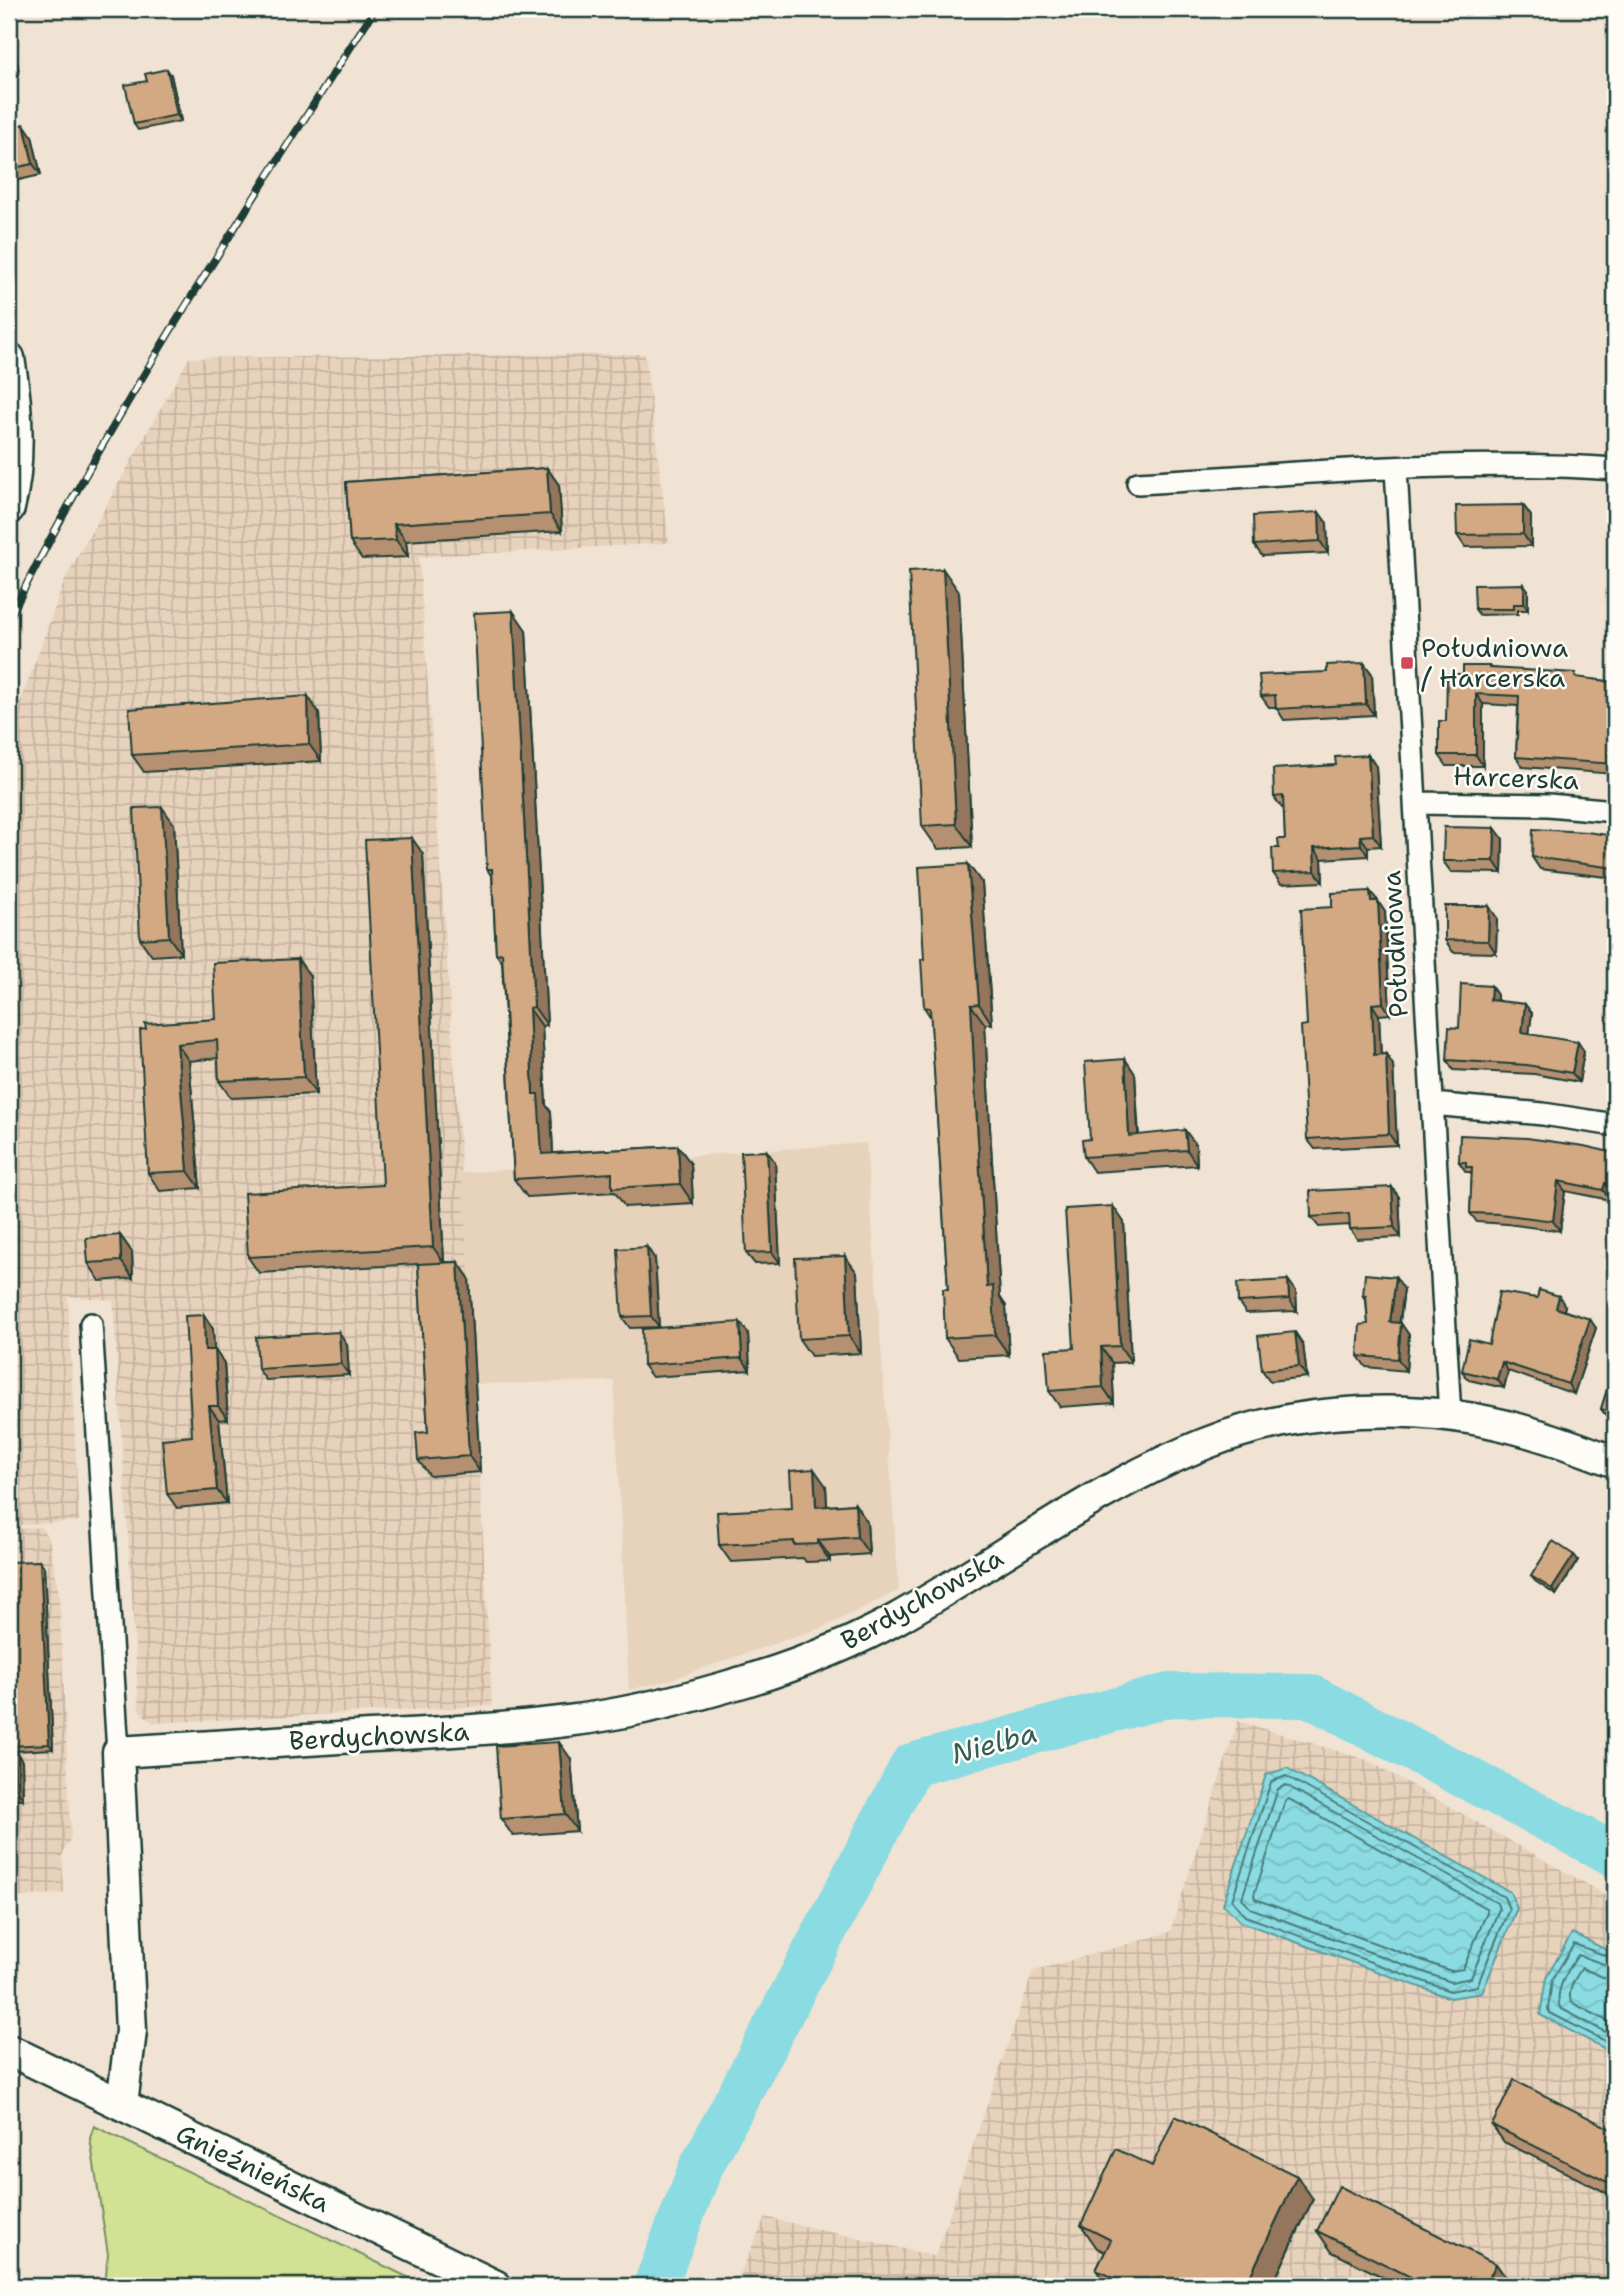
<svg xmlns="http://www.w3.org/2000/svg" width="1624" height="2295" viewBox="0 0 1624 2295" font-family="'Shantell Sans',sans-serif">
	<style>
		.built { fill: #e7d2bc }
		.industrial { fill: url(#industrial-grid) }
		.green { fill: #d2e194; stroke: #788f64; stroke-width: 2 }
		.water { fill: url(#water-waves); stroke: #5f9c9c; stroke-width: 2 }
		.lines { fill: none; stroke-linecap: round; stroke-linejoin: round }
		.shore { stroke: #4a7c7a; stroke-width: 2 }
		.river { stroke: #8adbe2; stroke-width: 44 }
		.street-casing { stroke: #1f3d34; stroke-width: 26 }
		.secondary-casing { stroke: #1f3d34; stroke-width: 35 }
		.street { stroke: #fdfcf7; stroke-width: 21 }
		.secondary { stroke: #fdfcf7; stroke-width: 30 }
		.rail-casing { stroke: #1f3d34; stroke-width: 8 }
		.rail { stroke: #fdfcf7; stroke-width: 5; stroke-dasharray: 16; stroke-linecap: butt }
		.wall { fill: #b59172; stroke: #1f3d34; stroke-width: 2 }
		.shaded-wall { fill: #94765c; stroke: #1f3d34; stroke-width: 2 }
		.building { fill: #d3a984; stroke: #1f3d34; stroke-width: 2 }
		.poi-dot { fill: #d1495b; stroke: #fdfcf7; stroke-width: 2.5 }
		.labels { text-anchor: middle; stroke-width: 5; stroke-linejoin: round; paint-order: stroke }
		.poi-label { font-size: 26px; fill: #1f3d34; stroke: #fdfcf7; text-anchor: start }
		.street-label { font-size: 26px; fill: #1f3d34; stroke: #fdfcf7 }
		.water-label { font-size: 28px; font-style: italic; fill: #345d57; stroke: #fdfcf7 }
	</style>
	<defs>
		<pattern id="industrial-grid" width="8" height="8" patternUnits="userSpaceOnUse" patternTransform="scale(1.75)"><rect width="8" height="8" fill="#e7d2bc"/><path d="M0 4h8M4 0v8" fill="none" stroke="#c6b5a2"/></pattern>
		<pattern id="water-waves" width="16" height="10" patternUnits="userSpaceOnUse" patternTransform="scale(1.75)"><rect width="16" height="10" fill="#8adbe2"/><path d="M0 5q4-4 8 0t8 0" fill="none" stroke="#77bdc2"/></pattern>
	</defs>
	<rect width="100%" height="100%" fill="#f0e3d4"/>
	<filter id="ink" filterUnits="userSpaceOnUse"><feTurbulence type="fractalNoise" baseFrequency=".0143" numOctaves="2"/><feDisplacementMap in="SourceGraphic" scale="14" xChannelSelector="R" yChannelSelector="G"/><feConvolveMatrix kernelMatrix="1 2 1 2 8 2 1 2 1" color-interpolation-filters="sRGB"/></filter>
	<g filter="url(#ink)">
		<!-- built -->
		<path class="built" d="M 866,1143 L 899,1590 L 829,1625 L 666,1681 L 629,1690 L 614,1381 L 475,1384 L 461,1173 Z"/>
		<!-- industrial -->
		<path class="industrial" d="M 645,354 L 669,543 L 419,557 L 469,1278 L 492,1706 L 153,1723 L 139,1710 L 113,1300 L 68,1296 L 79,1521 L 9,1526 L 9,733 L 66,577 L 189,358 Z
			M 41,1527 L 49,1539 L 59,1594 L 71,1837 L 62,1856 L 64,1893 L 9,1898 L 9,1529 Z
			M 1238,1721 L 1367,1760 L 1615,1900 L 1615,2286 L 735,2286 L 765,2217 L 935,2256 L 1033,1971 L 1170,1932 Z"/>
		<!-- green -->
		<path class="green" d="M 94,2126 L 426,2286 L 105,2286 L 108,2254 L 90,2138 Z"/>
		<!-- water -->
		<path class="water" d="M 1287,1768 L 1510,1892 L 1517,1908 L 1482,1993 L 1450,1998 L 1241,1922 L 1223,1904 L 1266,1775 Z
			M 1572,1933 L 1615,1954 L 1615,2054 L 1540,2015 L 1546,1978 Z"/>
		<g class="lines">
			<!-- shore -->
			<path class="shore" d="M 1286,1776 L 1504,1897 L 1509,1909 L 1477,1986 L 1450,1991 L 1245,1916 L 1232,1900 L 1271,1782 Z
				M 1286,1785 L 1497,1903 L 1499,1909 L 1471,1978 L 1451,1982 L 1250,1908 L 1242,1898 L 1278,1789 Z
				M 1289,1799 L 1486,1908 L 1487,1912 L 1463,1969 L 1451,1971 L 1255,1899 L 1254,1895 L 1285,1801 Z
				M 1615,1959 L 1574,1944 L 1552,1980 L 1548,2009 L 1550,2013 L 1615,2046
				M 1615,1968 L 1578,1955 C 1568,1970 1554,1990 1560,2008 L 1615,2037
				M 1615,1979 L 1605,1978 L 1582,1968 C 1575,1978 1567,1990 1571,2002 L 1615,2025"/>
			<!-- river -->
			<path class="river" d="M 655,2286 L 700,2169 L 912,1765 L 1169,1695 L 1310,1696 L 1615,1855"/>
			<defs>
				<path id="street" d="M 1396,469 L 1450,1416
					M 1138,483 C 1296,474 1457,458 1615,469
					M 1415,803 L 1548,805 L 1615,811
					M 1432,1104 L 1543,1114 L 1615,1125
					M 91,1324 L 118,1752"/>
				<path id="secondary" d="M 9,358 C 17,405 21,461 9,508
					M 9,2050 L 496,2286
					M 122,2104 L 131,2031 L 118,1752 C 202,1746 286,1741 370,1736 C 439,1732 507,1729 575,1720 C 625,1714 673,1702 722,1688 C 782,1671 843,1649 898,1618 C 1001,1560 1096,1487 1207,1443 C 1301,1406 1421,1402 1518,1429 C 1551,1438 1584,1450 1615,1462"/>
			</defs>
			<!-- street casing -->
			<use href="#street" class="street-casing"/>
			<!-- secondary casing -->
			<use href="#secondary" class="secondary-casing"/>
			<!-- street -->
			<use href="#street" class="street"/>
			<!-- secondary -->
			<use href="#secondary" class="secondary"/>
			<defs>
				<path id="rail" d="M 9,619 C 115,406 247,209 375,9"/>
			</defs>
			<!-- rail casing -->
			<use href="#rail" class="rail-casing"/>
			<!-- rail -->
			<use href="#rail" class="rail"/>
		</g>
		<!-- wall -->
		<path class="wall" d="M 9,30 L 19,72 L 9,74 Z
			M 171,75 L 181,121 L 138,130 L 134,124 Z
			M 9,128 L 32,136 L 41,175 L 10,182 L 9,179 Z
			M 547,468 L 559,485 L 562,531 L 406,541 L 408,557 L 362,559 L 350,542 L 346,482 Z
			M 1523,505 L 1531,516 L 1531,546 L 1465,547 L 1457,535 Z
			M 1327,523 L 1328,553 L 1262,556 L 1254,545 Z
			M 1528,590 L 1528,610 L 1518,610 L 1518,614 L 1479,615 L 1475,609 Z
			M 959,592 L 972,847 L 938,849 L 922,826 Z
			M 526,630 L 547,1025 L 542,1026 L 546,1105 L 551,1112 L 553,1153 L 678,1146 L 691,1164 L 693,1203 L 625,1207 L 615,1192 L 527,1197 L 514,1179 L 502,962 L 496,954 L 492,877 L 487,869 Z
			M 1364,663 L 1372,674 L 1374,715 L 1284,720 L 1276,707 L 1269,707 L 1261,696 L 1327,672 Z
			M 1489,666 L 1491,668 L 1615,682 L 1615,774 L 1523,767 L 1516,757 L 1518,706 L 1483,704 L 1483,766 L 1447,766 L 1439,755 L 1446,721 L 1463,674 Z
			M 319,713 L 321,761 L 144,772 L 132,755 Z
			M 1368,755 L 1376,766 L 1381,846 L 1368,847 L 1368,856 L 1322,859 L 1323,882 L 1281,884 L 1273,873 L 1279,848 L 1285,839 L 1284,808 L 1282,808 L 1274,797 L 1336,765 Z
			M 174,824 L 181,954 L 152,956 L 140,939 Z
			M 1495,828 L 1503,839 L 1502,873 L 1451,872 L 1443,861 Z
			M 1615,836 L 1615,878 L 1540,869 L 1532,857 Z
			M 423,854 L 444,1262 L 458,1262 L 469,1278 L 480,1472 L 430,1476 L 418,1460 L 428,1432 L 418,1264 L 259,1273 L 248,1257 L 383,1185 Z
			M 982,883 L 992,1024 L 985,1024 L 990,1127 L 1000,1297 L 1006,1306 L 1009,1355 L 959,1358 L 945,1338 L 948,1289 L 931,1018 L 924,1007 L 924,959 Z
			M 1370,891 L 1385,912 L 1390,1014 L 1379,1015 L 1381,1054 L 1386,1054 L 1393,1065 L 1397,1145 L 1315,1149 L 1307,1139 L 1307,1025 L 1332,907 Z
			M 1497,918 L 1496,953 L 1453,952 L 1445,940 Z
			M 310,976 L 316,1094 L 231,1098 L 219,1081 L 218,1058 L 189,1061 L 200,1188 L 160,1191 L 148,1173 L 146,1029 L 216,1019 Z
			M 1491,986 L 1497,995 L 1497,1000 L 1532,1013 L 1529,1034 L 1584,1051 L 1579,1082 L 1534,1074 L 1453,1070 L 1447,1060 L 1459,1028 Z
			M 1125,1059 L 1135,1074 L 1139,1135 L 1196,1145 L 1197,1165 L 1094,1172 L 1084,1157 L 1090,1139 Z
			M 1615,1153 L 1615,1193 L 1612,1193 L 1610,1200 L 1565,1191 L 1560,1231 L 1507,1224 L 1477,1222 L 1470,1213 L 1472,1175 L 1470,1172 L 1466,1172 L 1459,1162 Z
			M 775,1162 L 780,1263 L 755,1264 L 746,1253 Z
			M 1399,1197 L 1401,1237 L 1357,1239 L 1350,1229 L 1349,1225 L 1319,1227 L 1311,1217 Z
			M 1124,1222 L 1131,1362 L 1112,1363 L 1114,1403 L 1060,1407 L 1049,1391 L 1074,1348 Z
			M 120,1235 L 132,1252 L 133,1278 L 100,1281 L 88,1263 Z
			M 845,1256 L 857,1273 L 861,1353 L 811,1356 L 799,1339 Z
			M 655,1259 L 659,1327 L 630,1328 L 622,1317 Z
			M 1288,1280 L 1296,1291 L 1297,1311 L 1246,1313 L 1238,1302 Z
			M 1404,1289 L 1400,1323 L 1409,1335 L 1406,1371 L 1366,1367 L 1358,1356 L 1368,1324 L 1366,1301 L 1363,1296 Z
			M 1565,1306 L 1564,1310 L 1596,1328 L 1574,1394 L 1508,1371 L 1504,1388 L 1469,1380 L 1462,1371 L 1489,1344 Z
			M 204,1315 L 213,1329 L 214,1350 L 224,1363 L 228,1419 L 219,1420 L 227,1503 L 177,1508 L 167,1494 L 192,1436 Z
			M 748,1333 L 750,1370 L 652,1377 L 643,1365 Z
			M 347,1344 L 349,1375 L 266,1380 L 258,1369 Z
			M 1303,1344 L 1307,1377 L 1270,1381 L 1262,1370 Z
			M 1615,1364 L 1615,1422 L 1609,1420 L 1601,1409 Z
			M 826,1486 L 827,1506 L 855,1504 L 867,1522 L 869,1554 L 830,1557 L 830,1561 L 806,1562 L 803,1558 L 731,1562 L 719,1545 L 792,1508 Z
			M 1574,1555 L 1578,1560 L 1556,1595 L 1535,1581 L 1531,1576 Z
			M 44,1567 L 53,1749 L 15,1751 L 22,1761 L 23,1799 L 9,1799 L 9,1749 L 13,1749 L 10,1746 Z
			M 571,1759 L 577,1831 L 513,1836 L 501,1819 Z
			M 1492,2125 L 1615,2131 L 1615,2197 L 1504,2142 Z
			M 1152,2166 L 1313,2199 L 1272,2286 L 1107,2286 L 1096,2270 L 1105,2252 L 1097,2248 L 1081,2225 Z
			M 1317,2231 L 1496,2264 L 1511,2285 L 1510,2286 L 1401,2286 L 1332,2252 Z"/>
		<!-- shaded-wall -->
		<path class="shaded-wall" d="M 9,30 L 10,32 L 19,72 L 15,66 L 9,38 Z
			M 167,69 L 171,75 L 181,121 L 177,115 Z
			M 24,124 L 32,136 L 41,175 L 33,164 Z
			M 547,468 L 559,485 L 562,531 L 550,514 Z
			M 1523,505 L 1531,516 L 1531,546 L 1523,534 Z
			M 1319,512 L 1327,523 L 1328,553 L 1320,541 Z
			M 394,524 L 406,541 L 408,557 L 396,540 Z
			M 943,569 L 959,592 L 972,847 L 956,824 Z
			M 1524,584 L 1528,590 L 1528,610 L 1524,604 Z
			M 513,611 L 526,630 L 547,1025 L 534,1007 Z
			M 1364,663 L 1372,674 L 1374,715 L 1366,704 Z
			M 1476,694 L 1483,704 L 1483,766 L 1476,755 Z
			M 308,696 L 319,713 L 321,761 L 309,744 Z
			M 1368,755 L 1376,766 L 1381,846 L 1373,835 Z
			M 162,807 L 174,824 L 181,954 L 169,937 Z
			M 1495,828 L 1503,839 L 1502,873 L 1494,861 Z
			M 1360,836 L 1368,847 L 1368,856 L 1361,845 Z
			M 412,838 L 423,854 L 444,1263 L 433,1247 Z
			M 1314,848 L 1322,859 L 1323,882 L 1315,871 Z
			M 968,864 L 982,883 L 992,1024 L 979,1004 Z
			M 1370,891 L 1378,901 L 1371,901 Z
			M 1378,901 L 1385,912 L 1390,1014 L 1383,1003 Z
			M 1489,906 L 1497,918 L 1496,953 L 1488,941 Z
			M 298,959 L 310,976 L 316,1094 L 304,1077 Z
			M 1491,986 L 1497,995 L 1496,1009 L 1490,1000 Z
			M 1372,1004 L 1379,1015 L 1381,1065 L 1374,1055 Z
			M 1525,1004 L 1532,1013 L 1528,1042 L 1522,1033 Z
			M 971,1005 L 985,1024 L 990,1127 L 1000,1297 L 1006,1306 L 1009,1355 L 995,1335 L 987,1287 L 976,1107 Z
			M 529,1008 L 542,1026 L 546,1105 L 551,1112 L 554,1172 L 542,1154 L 533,1094 Z
			M 1578,1042 L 1584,1051 L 1579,1082 L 1572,1073 Z
			M 177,1044 L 189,1061 L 200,1188 L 188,1171 Z
			M 1386,1054 L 1393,1065 L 1397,1145 L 1389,1134 Z
			M 1125,1059 L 1135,1074 L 1139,1150 L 1129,1136 Z
			M 1185,1130 L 1196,1145 L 1197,1165 L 1187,1150 Z
			M 678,1146 L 691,1164 L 693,1203 L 680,1184 Z
			M 767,1151 L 775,1162 L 780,1263 L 772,1252 Z
			M 1558,1181 L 1565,1191 L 1560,1231 L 1553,1221 Z
			M 1605,1183 L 1612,1193 L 1610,1200 L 1603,1190 Z
			M 1392,1187 L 1399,1197 L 1401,1237 L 1394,1227 Z
			M 1113,1206 L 1124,1222 L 1131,1362 L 1120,1346 Z
			M 120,1235 L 132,1252 L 133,1278 L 121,1261 Z
			M 647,1247 L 655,1259 L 659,1327 L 651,1316 Z
			M 845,1256 L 857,1273 L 861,1353 L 849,1336 Z
			M 458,1262 L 469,1278 L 480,1472 L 469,1456 Z
			M 1396,1277 L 1404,1289 L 1398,1334 L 1390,1322 Z
			M 1288,1280 L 1296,1291 L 1297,1311 L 1289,1299 Z
			M 1559,1296 L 1565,1306 L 1562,1317 L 1556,1308 Z
			M 204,1315 L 213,1329 L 215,1364 L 205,1350 Z
			M 1590,1319 L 1596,1328 L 1574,1394 L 1568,1384 Z
			M 740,1322 L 748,1333 L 750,1370 L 742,1358 Z
			M 1401,1323 L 1409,1335 L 1406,1371 L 1398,1359 Z
			M 339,1332 L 347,1344 L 349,1375 L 341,1364 Z
			M 1295,1332 L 1303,1344 L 1307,1377 L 1299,1366 Z
			M 1101,1347 L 1112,1363 L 1114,1403 L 1103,1387 Z
			M 215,1350 L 224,1363 L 228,1419 L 218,1406 Z
			M 1502,1362 L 1508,1371 L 1504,1388 L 1497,1379 Z
			M 209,1406 L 219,1420 L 227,1503 L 217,1490 Z
			M 814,1469 L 826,1486 L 828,1524 L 816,1507 Z
			M 855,1504 L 867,1522 L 869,1554 L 857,1537 Z
			M 818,1540 L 830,1557 L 830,1561 L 818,1544 Z
			M 1574,1555 L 1578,1560 L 1556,1595 L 1552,1589 Z
			M 40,1561 L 44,1567 L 53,1749 L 49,1744 Z
			M 559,1742 L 571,1759 L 577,1831 L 565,1814 Z
			M 14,1749 L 22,1761 L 23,1799 L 15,1787 Z
			M 1297,2176 L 1313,2199 L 1272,2286 L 1247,2286 L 1246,2285 Z
			M 1496,2264 L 1511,2285 L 1510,2286 L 1485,2286 Z
			M 1230,2279 L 1235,2286 L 1227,2286 Z"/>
		<!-- building -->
		<path class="building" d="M 9,38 L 15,66 L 9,67 Z
			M 167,69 L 177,115 L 134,124 L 125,85 L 147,81 L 145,74 Z
			M 24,124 L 33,164 L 9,169 L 9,128 Z
			M 547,468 L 550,514 L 394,524 L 396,540 L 350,542 L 346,482 Z
			M 1523,505 L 1523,534 L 1457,535 L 1456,506 Z
			M 1319,512 L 1320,541 L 1254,545 L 1253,516 Z
			M 943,569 L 956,824 L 922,826 L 909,571 Z
			M 1524,584 L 1524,604 L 1514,604 L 1514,609 L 1475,609 L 1474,585 Z
			M 513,611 L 534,1007 L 529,1008 L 533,1094 L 538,1094 L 542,1154 L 678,1146 L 680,1184 L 612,1188 L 612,1173 L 514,1179 L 502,953 L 496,954 L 492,869 L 487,869 L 474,613 Z
			M 1364,663 L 1366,704 L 1276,709 L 1275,695 L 1261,696 L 1259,675 L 1327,672 L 1327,665 Z
			M 1463,666 L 1489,666 L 1489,668 L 1576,673 L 1575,677 L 1615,682 L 1615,764 L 1516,757 L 1519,696 L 1476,694 L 1476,755 L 1439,755 L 1439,721 L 1446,721 L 1447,674 L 1463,674 Z
			M 308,696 L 309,744 L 132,755 L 129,709 Z
			M 1368,755 L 1373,835 L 1360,836 L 1361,845 L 1314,848 L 1315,871 L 1273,873 L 1272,848 L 1279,848 L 1278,839 L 1285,839 L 1283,796 L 1274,797 L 1273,769 L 1336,765 L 1335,757 Z
			M 162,807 L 169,937 L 140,939 L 134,808 Z
			M 1444,827 L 1495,828 L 1494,861 L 1443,861 Z
			M 1533,829 L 1587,832 L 1615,836 L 1615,868 L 1532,857 Z
			M 412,838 L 433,1247 L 248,1257 L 244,1193 L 383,1185 L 365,840 Z
			M 968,864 L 979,1004 L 971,1005 L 976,1107 L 987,1287 L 993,1286 L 995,1335 L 945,1338 L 943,1289 L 948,1289 L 930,1008 L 924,1007 L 921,959 L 924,959 L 919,867 Z
			M 1370,891 L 1371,901 L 1378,901 L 1383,1003 L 1372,1004 L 1374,1055 L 1386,1054 L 1389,1134 L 1307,1139 L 1301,1026 L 1307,1025 L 1301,909 L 1332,907 L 1332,893 Z
			M 1445,906 L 1489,906 L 1488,941 L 1445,940 Z
			M 298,959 L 304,1077 L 219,1081 L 217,1040 L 177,1044 L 188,1171 L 148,1173 L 140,1030 L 146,1029 L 145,1024 L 216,1019 L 213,963 Z
			M 1461,984 L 1491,986 L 1490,1000 L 1525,1004 L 1522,1033 L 1578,1042 L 1572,1073 L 1527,1065 L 1447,1060 L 1449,1027 L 1459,1028 Z
			M 1125,1059 L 1129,1136 L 1185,1130 L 1187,1150 L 1084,1157 L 1082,1140 L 1090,1139 L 1085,1062 Z
			M 1460,1135 L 1527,1138 L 1584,1146 L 1615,1153 L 1615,1185 L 1605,1183 L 1603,1190 L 1558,1181 L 1553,1221 L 1500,1214 L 1470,1213 L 1472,1167 L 1466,1167 L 1466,1162 L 1459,1162 Z
			M 767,1151 L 772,1252 L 746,1253 L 741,1152 Z
			M 1392,1187 L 1394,1227 L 1350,1229 L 1349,1214 L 1311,1217 L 1310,1191 Z
			M 1113,1206 L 1120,1346 L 1101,1347 L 1103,1387 L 1049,1391 L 1046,1350 L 1074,1348 L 1065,1209 Z
			M 120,1235 L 121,1261 L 88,1263 L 86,1238 Z
			M 647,1247 L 651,1316 L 622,1317 L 618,1249 Z
			M 845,1256 L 849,1336 L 799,1339 L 795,1258 Z
			M 458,1262 L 469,1456 L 418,1460 L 416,1433 L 428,1432 L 418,1264 Z
			M 1365,1274 L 1396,1277 L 1390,1322 L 1401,1323 L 1398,1359 L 1358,1356 L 1360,1325 L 1368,1324 L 1366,1296 L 1363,1296 Z
			M 1288,1280 L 1289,1299 L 1238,1302 L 1237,1283 Z
			M 1539,1290 L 1559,1296 L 1556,1308 L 1590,1319 L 1568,1384 L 1502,1362 L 1497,1379 L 1462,1371 L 1469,1339 L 1489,1344 L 1499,1292 L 1537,1298 Z
			M 204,1315 L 205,1350 L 215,1350 L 218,1406 L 209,1406 L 217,1490 L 167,1494 L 162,1439 L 192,1436 L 185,1316 Z
			M 740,1322 L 742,1358 L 643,1365 L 642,1329 Z
			M 339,1332 L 341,1364 L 258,1369 L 256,1337 Z
			M 1295,1332 L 1299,1366 L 1262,1370 L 1258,1336 Z
			M 1615,1364 L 1615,1413 L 1601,1409 Z
			M 814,1469 L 816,1507 L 855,1504 L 857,1537 L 818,1540 L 818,1544 L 794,1545 L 794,1541 L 719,1545 L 717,1512 L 792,1508 L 790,1471 Z
			M 1553,1541 L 1574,1555 L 1552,1589 L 1531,1576 Z
			M 40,1561 L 49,1744 L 10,1746 L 9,1715 L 9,1562 Z
			M 559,1742 L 565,1814 L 501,1819 L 496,1746 Z
			M 9,1749 L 14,1749 L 15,1787 L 9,1788 Z
			M 1514,2080 L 1615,2131 L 1615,2186 L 1492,2125 Z
			M 1175,2116 L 1297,2176 L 1246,2285 L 1230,2279 L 1227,2286 L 1130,2286 L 1096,2270 L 1111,2240 L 1081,2225 L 1116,2149 L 1152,2166 Z
			M 1339,2186 L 1496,2264 L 1485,2286 L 1429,2286 L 1317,2231 Z"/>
	</g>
	<!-- markers -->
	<rect class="poi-dot" x="1400" y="656" width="14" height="14" rx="3.5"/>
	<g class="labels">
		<!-- poi labels -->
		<g class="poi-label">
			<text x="1421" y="657">Południowa<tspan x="1421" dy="30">/ Harcerska</tspan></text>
		</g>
		<!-- street labels -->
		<g class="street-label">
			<text transform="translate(1516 778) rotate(2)" y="9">Harcerska</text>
			<text transform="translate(1395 944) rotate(-93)" y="9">Południowa</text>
			<text transform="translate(922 1599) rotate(-29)" y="9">Berdychowska</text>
			<text transform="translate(379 1736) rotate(-3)" y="9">Berdychowska</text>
			<text transform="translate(253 2168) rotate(26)" y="9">Gnieźnieńska</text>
		</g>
		<!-- water labels -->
		<g class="water-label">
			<text transform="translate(994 1743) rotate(-15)" y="10">Nielba</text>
		</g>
	</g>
	<!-- margin -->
	<rect width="1624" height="2295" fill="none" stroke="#fdfcf7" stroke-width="35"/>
	<rect x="18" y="18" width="1589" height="2260" fill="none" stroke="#1f3d34" stroke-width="2.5" filter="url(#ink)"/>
</svg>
